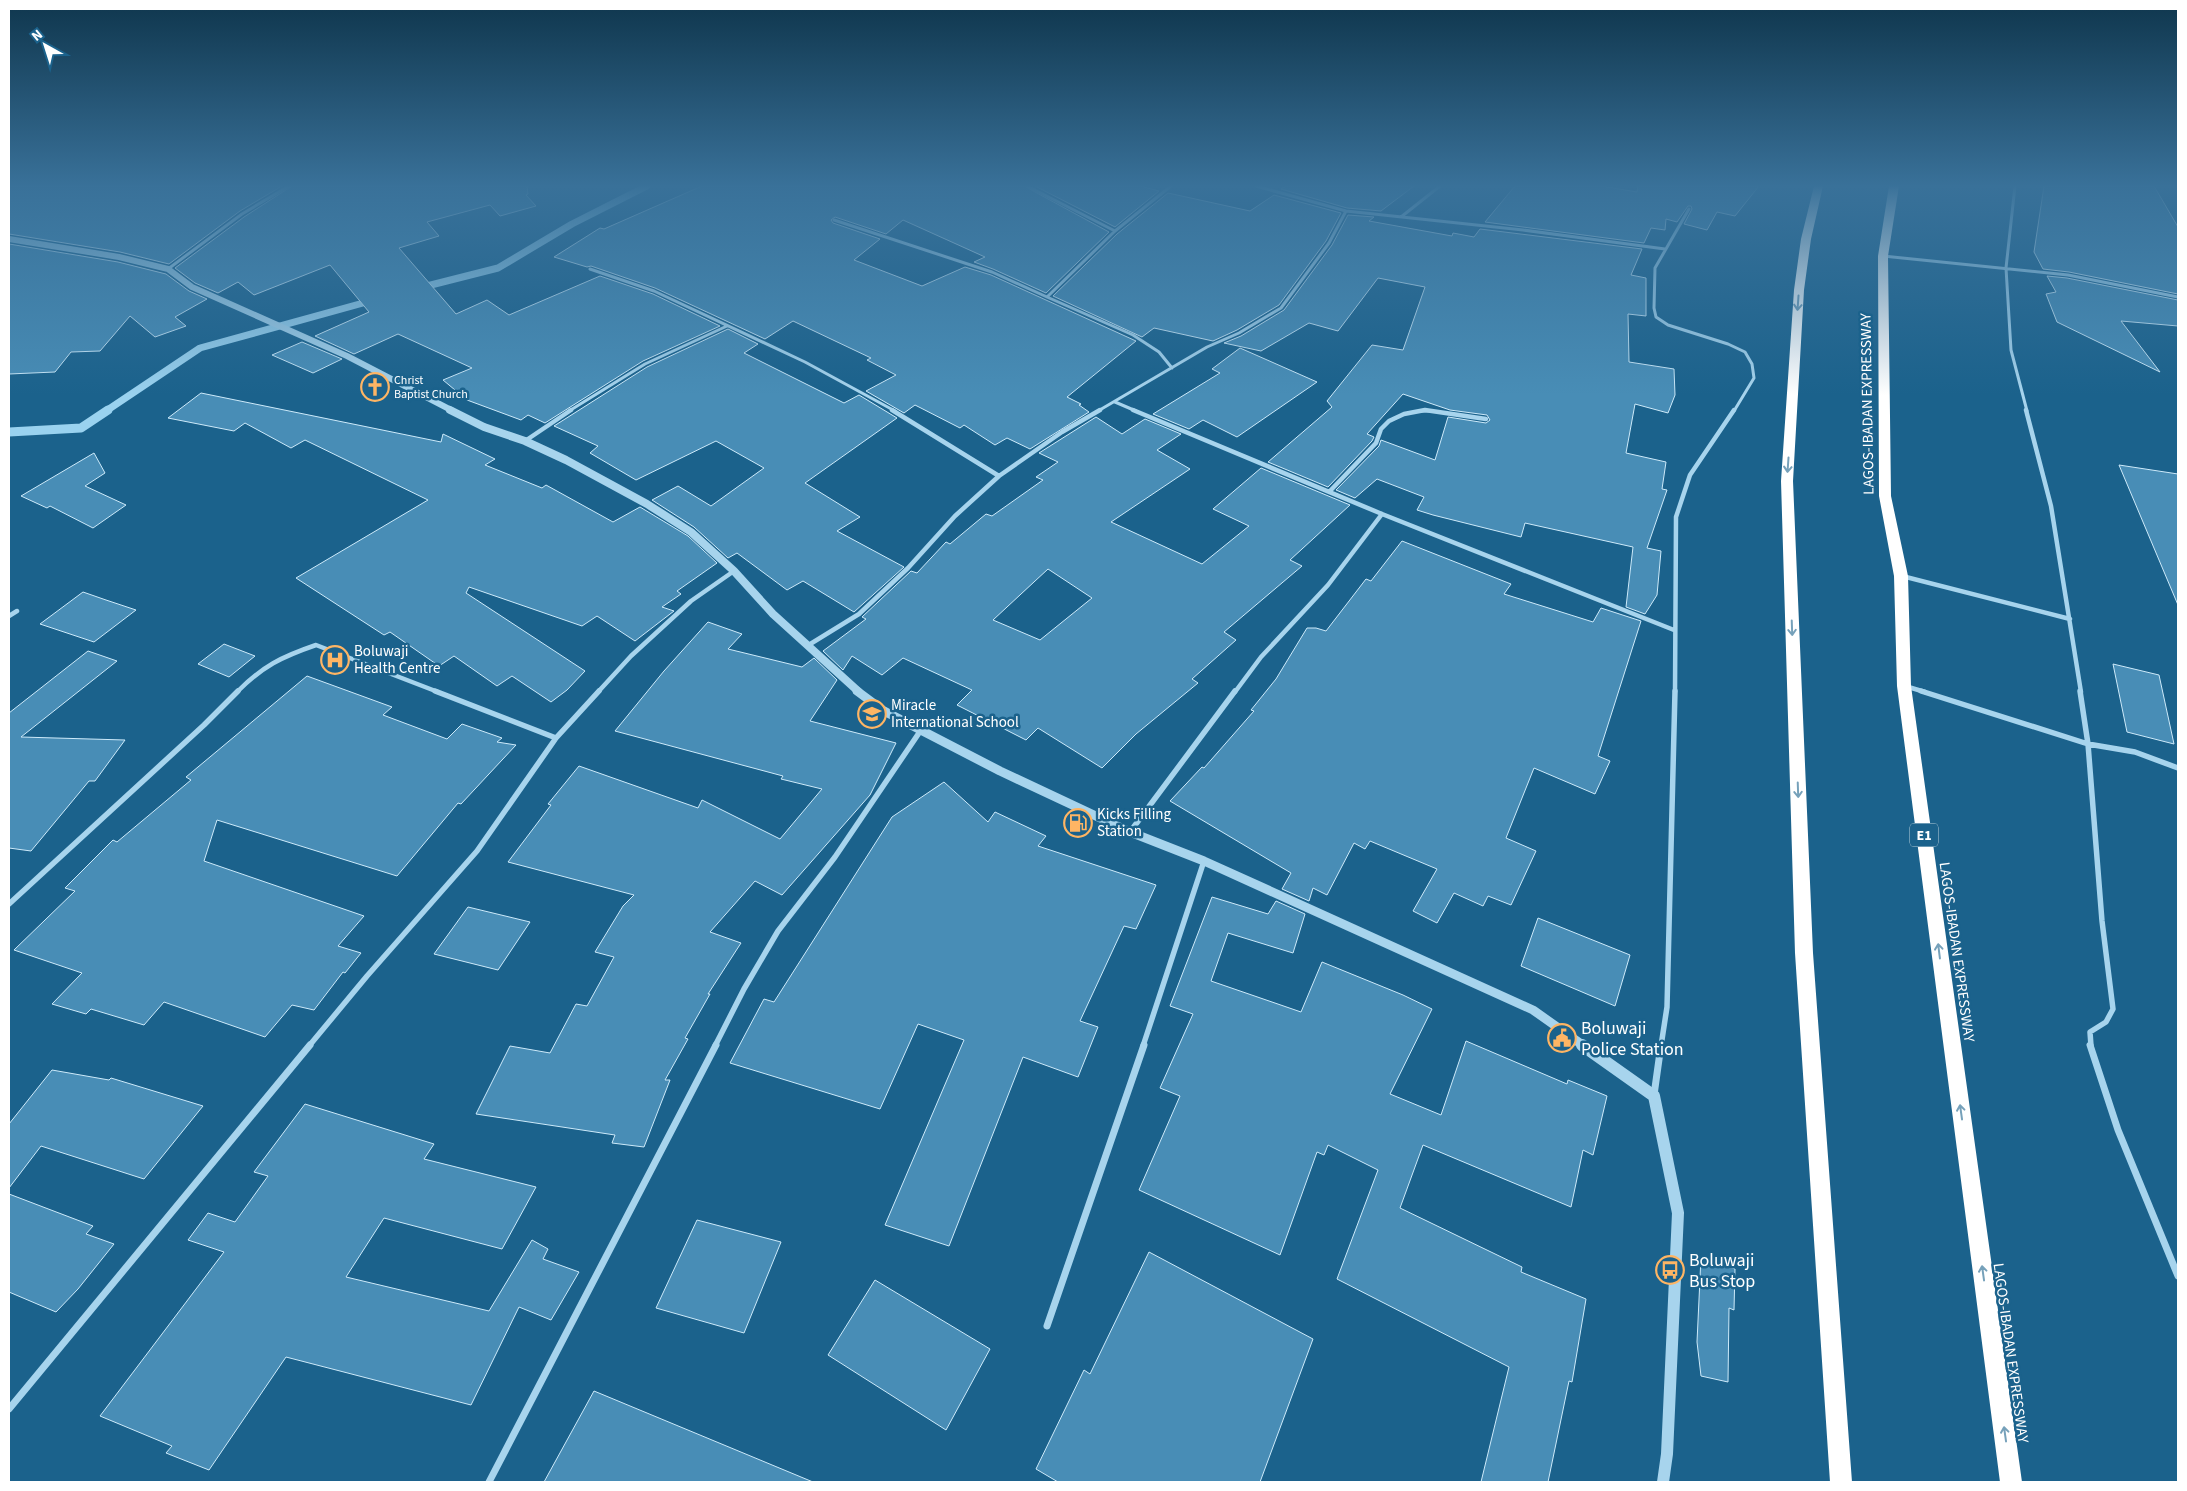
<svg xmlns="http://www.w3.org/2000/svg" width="2187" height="1491" viewBox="0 0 2187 1491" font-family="'Source Sans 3',sans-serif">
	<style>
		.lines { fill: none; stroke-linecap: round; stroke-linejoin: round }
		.stream-far1 { stroke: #9ad2ef; stroke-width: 7 }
		.stream { stroke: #9ad2ef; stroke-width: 9 }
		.building { fill: #488db6; stroke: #cdeafa; fill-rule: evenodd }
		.minor-far3 { stroke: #a7d4ed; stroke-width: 3 }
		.minor-far2 { stroke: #a7d4ed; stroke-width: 4.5 }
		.minor-far1 { stroke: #a7d4ed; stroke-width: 5.5 }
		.minor { stroke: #a7d4ed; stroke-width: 7 }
		.tertiary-far3 { stroke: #a7d4ed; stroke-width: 6 }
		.tertiary-far2 { stroke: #a7d4ed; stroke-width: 8 }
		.tertiary-far1 { stroke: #a7d4ed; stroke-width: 9 }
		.tertiary { stroke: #a7d4ed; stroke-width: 12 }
		.motorway { fill: #fff; fill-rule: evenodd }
		.oneway { stroke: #76a1ba }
		.labels { text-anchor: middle; stroke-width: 5; stroke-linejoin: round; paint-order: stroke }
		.far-poi-label { font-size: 12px; fill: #fff; stroke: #1b628c; text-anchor: start }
		.shield { fill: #1b628c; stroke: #bbd0dc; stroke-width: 1 }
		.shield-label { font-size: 14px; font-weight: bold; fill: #fff }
		.street-label { font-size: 15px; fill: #fff; stroke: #1b628c }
		.poi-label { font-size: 15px; fill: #fff; stroke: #1b628c; text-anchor: start }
		.near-poi-label { font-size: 18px; fill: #fff; stroke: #1b628c; text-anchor: start }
	</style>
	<rect width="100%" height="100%" fill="#1b628c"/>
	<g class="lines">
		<!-- stream-far1 -->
		<path class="stream-far1" d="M 419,288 L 498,268 L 572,224 L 647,186
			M 106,411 L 200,348 L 374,300"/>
		<!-- stream -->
		<path class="stream" d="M 9,432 L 81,428 L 108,410"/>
	</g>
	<!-- building -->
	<path class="building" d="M 9,186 L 282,186 L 240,211 L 169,264 L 120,252 L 9,234 Z
		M 292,186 L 527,186 L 528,194 L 526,195 L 536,206 L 500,216 L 490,205 L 427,222 L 439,236 L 399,248 L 456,314 L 487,300 L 509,315 L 600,276 L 653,294 L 720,326 L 643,361 L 545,423 L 528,415 L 521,420 L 467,400 L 443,380 L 472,368 L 398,334 L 354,354 L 315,336 L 369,312 L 330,265 L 254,295 L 238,282 L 218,293 L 195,283 L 175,268 L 244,217 Z
		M 702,186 L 1024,186 L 1109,232 L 1046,293 L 993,269 L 974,262 L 985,257 L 903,220 L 886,234 L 835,217 L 831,220 L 833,223 L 880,239 L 854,260 L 922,286 L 965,267 L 991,275 L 1136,341 L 1067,397 L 1081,404 L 1079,405 L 1089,412 L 1030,449 L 1007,438 L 995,445 L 964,425 L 960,428 L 915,405 L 904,413 L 866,391 L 896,375 L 867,360 L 871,358 L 793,321 L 765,339 L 655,288 L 591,266 L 587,267 L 554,257 L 600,228 L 604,229 Z
		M 1035,186 L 1140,186 L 1159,191 L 1115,227 Z
		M 1286,186 L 1414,186 L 1381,211 L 1347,208 L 1281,189 Z
		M 1515,186 L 1601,186 L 1637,192 L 1638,186 L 1759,186 L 1735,216 L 1717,212 L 1707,230 L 1684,224 L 1692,209 L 1691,206 L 1688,206 L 1677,222 L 1666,219 L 1665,230 L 1651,228 L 1644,243 L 1485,222 Z
		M 2044,186 L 2154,186 L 2178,227 L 2178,294 L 2069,272 L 2043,269 L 2034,252 Z
		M 1168,193 L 1250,211 L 1274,195 L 1341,213 L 1326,241 L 1279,305 L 1237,330 L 1213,341 L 1154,328 L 1142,337 L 1053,296 L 1117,234 Z
		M 1348,215 L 1374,217 L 1369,221 L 1452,236 L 1453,233 L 1474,237 L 1480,229 L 1642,249 L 1631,275 L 1646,278 L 1646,316 L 1628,314 L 1629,362 L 1674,369 L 1675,395 L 1668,413 L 1635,404 L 1626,453 L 1666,462 L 1662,489 L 1667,490 L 1647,548 L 1661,551 L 1657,595 L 1645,614 L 1626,607 L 1633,547 L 1525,523 L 1521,537 L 1433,515 L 1417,510 L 1424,497 L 1377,479 L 1355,498 L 1336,490 L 1379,446 L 1381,440 L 1435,460 L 1448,417 L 1486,423 L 1490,420 L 1487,415 L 1450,410 L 1403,394 L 1367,434 L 1374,437 L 1372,441 L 1328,487 L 1268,462 L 1332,407 L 1327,401 L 1372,345 L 1403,350 L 1425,287 L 1378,278 L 1338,331 L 1309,323 L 1261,351 L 1224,343 L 1241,336 L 1284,310 L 1332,245 Z
		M 9,244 L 118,262 L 166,274 L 189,291 L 207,299 L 175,317 L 186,326 L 155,337 L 130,316 L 100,351 L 71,352 L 55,372 L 9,374 Z
		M 2047,276 L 2067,278 L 2178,300 L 2178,326 L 2121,321 L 2160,372 L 2057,322 L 2046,294 L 2056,292 Z
		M 728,329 L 758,344 L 744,353 L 844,403 L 859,395 L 897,418 L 805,483 L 860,517 L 837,531 L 904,567 L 854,612 L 803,581 L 787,590 L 737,553 L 728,558 L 694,527 L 652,500 L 678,486 L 711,506 L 764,468 L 716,441 L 636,480 L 590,453 L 598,446 L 554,426 L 647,367 Z
		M 302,342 L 342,359 L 313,373 L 272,355 Z
		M 1240,348 L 1317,382 L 1237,437 L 1203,420 L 1189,429 L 1153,414 L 1220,373 L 1212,369 Z
		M 201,393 L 441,442 L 443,434 L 495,459 L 485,465 L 542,488 L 546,485 L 613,522 L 640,507 L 688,536 L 717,563 L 677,591 L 681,594 L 662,607 L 674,611 L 635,641 L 597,616 L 582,626 L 469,587 L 466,593 L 585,671 L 567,690 L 551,702 L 512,676 L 497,686 L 454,656 L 439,666 L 390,632 L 384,635 L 296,578 L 428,500 L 305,440 L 291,448 L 245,423 L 234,431 L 168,418 Z
		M 1096,417 L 1122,434 L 1145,419 L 1181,434 L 1157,450 L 1190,469 L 1111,522 L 1202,564 L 1249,526 L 1213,509 L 1261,468 L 1350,505 L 1290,560 L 1302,566 L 1224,632 L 1236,640 L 1192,679 L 1198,683 L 1136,734 L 1102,768 L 1038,728 L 1026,740 L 957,705 L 972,690 L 903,658 L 882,675 L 852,656 L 843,670 L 823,651 L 866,619 L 862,617 L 911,571 L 917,573 L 946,542 L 950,544 L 986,514 L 992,516 L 1043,480 L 1036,477 L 1058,462 L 1039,453 ZM 1048,569 L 1092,598 L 1040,640 L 993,620 Z
		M 94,453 L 105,473 L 85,486 L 126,505 L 93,528 L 50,506 L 47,508 L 21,496 Z
		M 2119,465 L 2178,474 L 2178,605 Z
		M 1402,541 L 1511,584 L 1504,594 L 1593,622 L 1601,608 L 1641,621 L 1598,756 L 1610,761 L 1595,794 L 1534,768 L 1506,838 L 1536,851 L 1511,905 L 1488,896 L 1483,906 L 1454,893 L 1437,923 L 1413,911 L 1437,869 L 1370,841 L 1365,849 L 1354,843 L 1327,895 L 1313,888 L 1309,901 L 1282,889 L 1291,873 L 1170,801 L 1202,767 L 1204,768 L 1254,711 L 1251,710 L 1276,679 L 1307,628 L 1316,628 L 1326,631 L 1366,579 L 1371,581 Z
		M 83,592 L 106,600 L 136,610 L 94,642 L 40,624 Z
		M 708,622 L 742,634 L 728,649 L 802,667 L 814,658 L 837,680 L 810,721 L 896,743 L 870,795 L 782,895 L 755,881 L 710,932 L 741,943 L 708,994 L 710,994 L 685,1038 L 688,1039 L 665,1080 L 670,1080 L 644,1147 L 612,1143 L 615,1135 L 476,1114 L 510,1046 L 550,1053 L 576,1004 L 587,1006 L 614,957 L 595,952 L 623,906 L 634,895 L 508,862 L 551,805 L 548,804 L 579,766 L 698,808 L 702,800 L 780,839 L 822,789 L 781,779 L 783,776 L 615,731 L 664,671 Z
		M 224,644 L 255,656 L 229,677 L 198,664 Z
		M 88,651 L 117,661 L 21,737 L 125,740 L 95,781 L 89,781 L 31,851 L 9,848 L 9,713 Z
		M 2113,664 L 2159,675 L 2174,744 L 2127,732 Z
		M 307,676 L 392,707 L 383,715 L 447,739 L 462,724 L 502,738 L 497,742 L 516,745 L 461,804 L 458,803 L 397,876 L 217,820 L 204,861 L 364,916 L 338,946 L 361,953 L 345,973 L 343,972 L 314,1010 L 292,1005 L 265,1037 L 164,1002 L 144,1025 L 91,1009 L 86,1014 L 52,1004 L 82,973 L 14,950 L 75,891 L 65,888 L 113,840 L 117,842 L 191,780 L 186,777 Z
		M 944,782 L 988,822 L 995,812 L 1046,836 L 1038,846 L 1156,885 L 1136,929 L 1124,926 L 1080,1021 L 1098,1027 L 1078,1077 L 1023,1057 L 949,1246 L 885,1225 L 964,1040 L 918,1024 L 880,1109 L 730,1063 L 764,999 L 774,1002 L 892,817 Z
		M 1212,897 L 1268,914 L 1276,901 L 1305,914 L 1293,953 L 1228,933 L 1211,981 L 1301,1012 L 1322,962 L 1403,995 L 1432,1009 L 1390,1094 L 1441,1115 L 1466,1041 L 1567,1084 L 1568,1080 L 1607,1096 L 1593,1155 L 1583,1150 L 1571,1207 L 1423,1145 L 1400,1208 L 1522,1267 L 1521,1272 L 1586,1299 L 1572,1382 L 1569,1381 L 1548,1482 L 1481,1482 L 1509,1367 L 1337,1279 L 1378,1170 L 1328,1145 L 1324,1155 L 1317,1152 L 1280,1255 L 1139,1190 L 1180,1096 L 1160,1088 L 1193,1014 L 1170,1006 Z
		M 468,907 L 530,922 L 498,970 L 434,954 Z
		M 1538,918 L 1630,955 L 1615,1006 L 1521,966 Z
		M 52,1070 L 109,1080 L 111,1078 L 203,1106 L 144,1179 L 41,1146 L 9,1188 L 9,1124 Z
		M 305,1104 L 434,1144 L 424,1159 L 536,1187 L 502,1249 L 384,1218 L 346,1277 L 489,1311 L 532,1240 L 548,1249 L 543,1259 L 579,1272 L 551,1320 L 519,1307 L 471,1405 L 286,1357 L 209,1470 L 166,1453 L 172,1446 L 100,1416 L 224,1252 L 188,1240 L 208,1213 L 235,1222 L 268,1176 L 254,1172 Z
		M 9,1194 L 93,1226 L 86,1234 L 114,1244 L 78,1289 L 56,1312 L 9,1292 Z
		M 697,1220 L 781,1242 L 744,1333 L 656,1308 Z
		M 1149,1252 L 1313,1339 L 1260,1482 L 1058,1482 L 1036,1469 L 1084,1370 L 1090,1374 Z
		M 1701,1257 L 1735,1269 L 1734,1310 L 1729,1308 L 1728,1382 L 1701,1376 L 1697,1342 Z
		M 875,1280 L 990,1349 L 946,1430 L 828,1355 Z
		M 594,1391 L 813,1482 L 544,1482 Z"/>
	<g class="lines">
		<!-- minor-far3 -->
		<path class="minor-far3" d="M 1027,186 L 1115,231
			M 1171,186 L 1115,231 L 1047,297 L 1133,335 L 1159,352 L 1172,368
			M 1256,186 L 1346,211 L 1523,230 L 1665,249
			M 2015,186 L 2006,268 L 2011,350 L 2027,411
			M 1689,209 L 1655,268 L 1654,308 L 1656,317 L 1668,325 L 1728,344 L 1745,352 L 1752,364 L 1754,378 L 1734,411
			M 1401,217 L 1440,186
			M 834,220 L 992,272 L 1047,297
			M 1883,256 L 2068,275 L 2178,297
			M 168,269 L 242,214 L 289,186
			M 590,269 L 654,291 L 805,362 L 895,411
			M 1115,402 L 1136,411
			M 569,411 L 645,364 L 727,326
			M 1098,411 L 1207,347 L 1239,333 L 1281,308 L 1329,243 L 1346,211
			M 1420,411 L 1431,411"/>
		<!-- minor-far2 -->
		<path class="minor-far2" d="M 892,410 L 999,476
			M 1133,410 L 1382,514 L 1674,630
			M 2026,410 L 2051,506 L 2081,692
			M 525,441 L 571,410
			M 1330,491 L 1376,443 L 1381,429 L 1389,421 L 1404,414 L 1425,410 L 1486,419
			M 1902,576 L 2070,619
			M 9,616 L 17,611
			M 807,646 L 859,614 L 908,568 L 955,516 L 999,476 L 1062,432 L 1100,410
			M 1905,686 L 1925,692
			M 237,692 C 263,666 281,657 316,645 L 438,692
			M 598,692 L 631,656 L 691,601 L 734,571
			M 1235,692 L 1261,657 L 1328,585 L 1382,514
			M 1675,692 L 1676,517 L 1690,475 L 1734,410"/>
		<!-- minor-far1 -->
		<path class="minor-far1" d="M 435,691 L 556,738
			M 1921,691 L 2088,744 L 2135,752 L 2178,768
			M 2080,691 L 2088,744 L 2102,921 L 2113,1009 L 2106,1022 L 2090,1032 L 2091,1046
			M 1130,832 L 1235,691
			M 9,904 L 204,725 L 238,691
			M 309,1046 L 367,976 L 477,851 L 556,738 L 599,691
			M 715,1046 L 744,989 L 778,931 L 835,857 L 921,730
			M 1143,1046 L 1204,861
			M 1661,1046 L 1667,1007 L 1675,691"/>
		<!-- minor -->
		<path class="minor" d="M 2090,1045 L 2118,1130 L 2178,1276
			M 1654,1095 L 1661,1045
			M 1047,1326 L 1144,1045
			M 9,1409 L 310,1045
			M 489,1482 L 716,1045"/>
		<!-- tertiary-far3 -->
		<path class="tertiary-far3" d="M 9,239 L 119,257 L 168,269 L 192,287 L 347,356 L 453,411"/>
		<!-- tertiary-far2 -->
		<path class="tertiary-far2" d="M 450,410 L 484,427 L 525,441 L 566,460 L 647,504 L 691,532 L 734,571 L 773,614 L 859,692"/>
		<!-- tertiary-far1 -->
		<path class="tertiary-far1" d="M 857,691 L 884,711 L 1000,771 L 1130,832 L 1204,861 L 1533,1010 L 1584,1046"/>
		<!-- tertiary -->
		<path class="tertiary" d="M 1582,1045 L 1654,1096 L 1678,1213 L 1667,1454 L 1663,1482"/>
		<!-- motorway -->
		<path class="motorway" d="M 1814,186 L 1823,186 L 1811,239 L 1804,290 L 1793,481 L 1813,953 L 1852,1482 L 1830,1482 L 1795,953 L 1781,481 L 1794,290 L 1801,239 Z
			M 1889,186 L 1899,186 L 1888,256 L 1891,496 L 1908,576 L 1911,686 L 2022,1482 L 2000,1482 L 1897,686 L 1894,576 L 1879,496 L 1878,256 Z"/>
	</g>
	<!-- one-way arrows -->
	<defs><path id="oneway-shaft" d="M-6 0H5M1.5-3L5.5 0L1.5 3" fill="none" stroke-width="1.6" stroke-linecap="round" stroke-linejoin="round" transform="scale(1.25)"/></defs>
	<g class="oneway">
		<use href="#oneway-shaft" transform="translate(1798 303) rotate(94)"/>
		<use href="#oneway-shaft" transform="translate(1788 465) rotate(94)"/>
		<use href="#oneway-shaft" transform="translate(1792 628) rotate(88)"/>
		<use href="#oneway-shaft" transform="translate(1798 790) rotate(88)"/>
		<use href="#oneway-shaft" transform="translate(1939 951) rotate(-97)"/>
		<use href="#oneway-shaft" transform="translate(1961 1112) rotate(-98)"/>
		<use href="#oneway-shaft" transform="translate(1983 1273) rotate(-98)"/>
		<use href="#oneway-shaft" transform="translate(2005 1434) rotate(-98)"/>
	</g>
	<!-- sky -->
	<linearGradient id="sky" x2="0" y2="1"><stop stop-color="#0f364d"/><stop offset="0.47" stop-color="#397199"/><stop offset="1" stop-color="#397199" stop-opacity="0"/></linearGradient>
	<rect width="2187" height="395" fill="url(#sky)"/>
	<!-- icons -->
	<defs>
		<symbol id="church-ring" viewBox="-11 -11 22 22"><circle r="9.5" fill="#1b628c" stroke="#feb564" stroke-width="1.5"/><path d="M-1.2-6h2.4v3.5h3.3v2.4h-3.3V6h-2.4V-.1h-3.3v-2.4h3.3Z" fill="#feb564"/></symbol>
		<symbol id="hospital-ring" viewBox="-11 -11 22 22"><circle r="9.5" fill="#1b628c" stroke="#feb564" stroke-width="1.5"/><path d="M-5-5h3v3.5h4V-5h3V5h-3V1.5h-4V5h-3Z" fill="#feb564"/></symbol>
		<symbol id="school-ring" viewBox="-11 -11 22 22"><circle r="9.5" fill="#1b628c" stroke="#feb564" stroke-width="1.5"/><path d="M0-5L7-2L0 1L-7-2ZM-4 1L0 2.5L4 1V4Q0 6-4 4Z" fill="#feb564"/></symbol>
		<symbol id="fuel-ring" viewBox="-11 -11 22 22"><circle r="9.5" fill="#1b628c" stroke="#feb564" stroke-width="1.5"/><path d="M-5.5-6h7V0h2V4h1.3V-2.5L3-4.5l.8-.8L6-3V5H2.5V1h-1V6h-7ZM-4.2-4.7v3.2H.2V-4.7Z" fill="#feb564"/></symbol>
		<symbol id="civic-ring" viewBox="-11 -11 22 22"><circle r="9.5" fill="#1b628c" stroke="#feb564" stroke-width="1.5"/><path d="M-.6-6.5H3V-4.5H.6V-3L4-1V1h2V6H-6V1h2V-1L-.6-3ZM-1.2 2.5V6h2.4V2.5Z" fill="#feb564"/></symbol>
		<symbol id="bus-ring" viewBox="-11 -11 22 22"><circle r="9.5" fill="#1b628c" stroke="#feb564" stroke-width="1.5"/><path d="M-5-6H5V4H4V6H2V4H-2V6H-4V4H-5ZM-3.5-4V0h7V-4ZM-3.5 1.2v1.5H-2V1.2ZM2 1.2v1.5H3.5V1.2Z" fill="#feb564"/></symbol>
	</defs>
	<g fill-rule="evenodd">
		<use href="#church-ring" x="359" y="371" width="32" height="32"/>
		<use href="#hospital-ring" x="319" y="644" width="32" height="32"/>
		<use href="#school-ring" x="856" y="698" width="32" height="32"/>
		<use href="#fuel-ring" x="1062" y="807" width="32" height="32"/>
		<use href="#civic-ring" x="1546" y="1022" width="32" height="32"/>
		<use href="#bus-ring" x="1654" y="1254" width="32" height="32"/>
	</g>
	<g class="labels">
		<!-- far-poi labels -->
		<g class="far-poi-label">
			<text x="394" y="384">Christ<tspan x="394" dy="14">Baptist Church</tspan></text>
		</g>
		<!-- shield labels -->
		<rect class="shield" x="1910" y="823.5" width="28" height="23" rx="4"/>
		<g class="shield-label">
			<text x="1924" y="840">E1</text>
		</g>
		<!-- street labels -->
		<g class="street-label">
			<text transform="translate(1867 404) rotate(-91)" y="5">LAGOS-IBADAN EXPRESSWAY</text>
			<text transform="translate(1957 952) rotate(82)" y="5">LAGOS-IBADAN EXPRESSWAY</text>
			<text transform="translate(2011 1353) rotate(82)" y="5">LAGOS-IBADAN EXPRESSWAY</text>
		</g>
		<!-- poi labels -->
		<g class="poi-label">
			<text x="354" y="656">Boluwaji<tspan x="354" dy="17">Health Centre</tspan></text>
			<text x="891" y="710">Miracle<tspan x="891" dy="17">International School</tspan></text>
			<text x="1097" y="819">Kicks Filling<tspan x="1097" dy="17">Station</tspan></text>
		</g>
		<!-- near-poi labels -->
		<g class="near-poi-label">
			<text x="1581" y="1034">Boluwaji<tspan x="1581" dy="21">Police Station</tspan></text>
			<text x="1689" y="1266">Boluwaji<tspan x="1689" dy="21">Bus Stop</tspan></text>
		</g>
	</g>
	<!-- border -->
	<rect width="2187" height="1491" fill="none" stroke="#ffffff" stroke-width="20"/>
	<!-- north arrow -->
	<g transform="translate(45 45) rotate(321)" stroke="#1b628c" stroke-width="4" paint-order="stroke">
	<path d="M0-4L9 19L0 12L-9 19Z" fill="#ffffff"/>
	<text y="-8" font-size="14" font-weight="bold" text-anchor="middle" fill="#ffffff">N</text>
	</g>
</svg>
